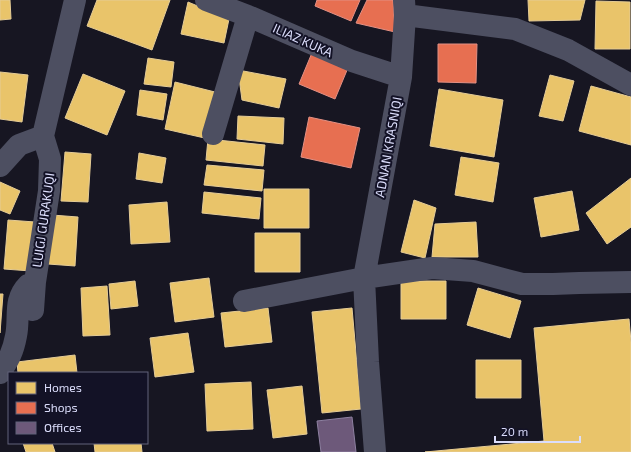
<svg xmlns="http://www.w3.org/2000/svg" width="631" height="452" viewBox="0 0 631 452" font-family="'Exo 2',sans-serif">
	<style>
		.homes { fill: #e9c46a; stroke: #e5cc96 }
		.shops { fill: #e76f51; stroke: #e39084 }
		.offices { fill: #6d597a; stroke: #8e81a1 }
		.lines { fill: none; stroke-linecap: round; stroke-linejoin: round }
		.minor { stroke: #4d4f61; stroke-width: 22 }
		.labels { text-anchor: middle; stroke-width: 4; stroke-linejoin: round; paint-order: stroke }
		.street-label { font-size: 13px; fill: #dbddfb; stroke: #131226 }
	</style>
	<rect width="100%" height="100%" fill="#171622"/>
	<!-- homes -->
	<path class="homes" d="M 0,0 L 10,0 L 11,19 L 0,20 Z
		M 97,0 L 170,0 L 152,50 L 87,26 Z
		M 528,0 L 585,0 L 580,20 L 529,21 Z
		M 596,1 L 630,2 L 630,49 L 595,49 Z
		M 188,2 L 229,19 L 224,43 L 181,34 Z
		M 148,58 L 174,62 L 171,87 L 144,84 Z
		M 238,70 L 286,79 L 279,108 L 242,100 Z
		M 0,72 L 28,75 L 22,122 L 0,119 Z
		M 83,74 L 125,91 L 107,135 L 65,118 Z
		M 550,75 L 574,81 L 563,121 L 539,116 Z
		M 175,82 L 219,93 L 209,139 L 165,129 Z
		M 591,86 L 631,97 L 631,145 L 579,131 Z
		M 439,89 L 503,100 L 494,157 L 430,146 Z
		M 140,90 L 167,94 L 163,120 L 137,115 Z
		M 238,116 L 284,118 L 283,144 L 237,139 Z
		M 208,139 L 265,145 L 263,166 L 206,160 Z
		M 65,152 L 91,154 L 88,202 L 61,201 Z
		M 139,153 L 166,158 L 162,183 L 136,179 Z
		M 461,157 L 499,163 L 493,202 L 455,195 Z
		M 207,165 L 264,170 L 262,191 L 204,185 Z
		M 631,178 L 631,227 L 607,244 L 586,213 Z
		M 0,182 L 20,191 L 10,214 L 0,210 Z
		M 264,189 L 309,189 L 309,228 L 264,228 Z
		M 572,191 L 579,230 L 541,237 L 534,198 Z
		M 204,192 L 261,198 L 259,219 L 202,213 Z
		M 414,200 L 436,208 L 425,258 L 401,252 Z
		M 167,202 L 170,242 L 131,244 L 129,205 Z
		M 52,215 L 78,217 L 75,266 L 48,264 Z
		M 8,220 L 35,222 L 31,271 L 4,269 Z
		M 476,222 L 478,257 L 432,257 L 435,224 Z
		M 255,233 L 300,233 L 300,272 L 255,272 Z
		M 209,278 L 214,317 L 175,322 L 170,283 Z
		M 135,281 L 138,306 L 111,309 L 109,284 Z
		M 401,281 L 446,281 L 446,319 L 401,319 Z
		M 107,286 L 110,335 L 83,336 L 81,288 Z
		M 478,288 L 521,301 L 510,338 L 467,325 Z
		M 0,294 L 3,294 L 0,333 Z
		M 268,308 L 272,342 L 225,347 L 221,313 Z
		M 352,308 L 361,409 L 322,413 L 312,312 Z
		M 629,319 L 631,342 L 631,452 L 425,452 L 544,441 L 534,328 Z
		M 188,333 L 194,372 L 155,377 L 150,338 Z
		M 75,355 L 77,373 L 18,373 L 17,362 Z
		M 476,360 L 521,360 L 521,398 L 476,398 Z
		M 251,382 L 253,429 L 207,431 L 205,384 Z
		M 302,386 L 307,434 L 273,438 L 267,390 Z
		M 23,443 L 52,443 L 55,452 L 26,452 Z
		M 94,443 L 141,443 L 142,452 L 95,452 Z"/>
	<!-- shops -->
	<path class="shops" d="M 317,0 L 360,0 L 351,21 L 315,6 Z
		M 367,0 L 393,0 L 395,32 L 356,23 Z
		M 438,44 L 477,44 L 476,83 L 438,82 Z
		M 314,48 L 350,63 L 335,99 L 299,84 Z
		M 309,117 L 360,128 L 351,168 L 301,157 Z"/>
	<!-- offices -->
	<path class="offices" d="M 352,417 L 356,452 L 321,452 L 317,421 Z"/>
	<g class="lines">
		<!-- minor -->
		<path class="minor" d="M 206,0 L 248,16 L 352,61 L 401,77
			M 405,15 L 515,29 L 568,50 L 631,85
			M 213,134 L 248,16
			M 0,166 L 19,145 L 43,136 L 75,0
			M 244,301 L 364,278 L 432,268 L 473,271 L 522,284 L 553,284 L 579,283 L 631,282
			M 33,310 L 35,282 L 49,191 L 50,159 L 43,136
			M 0,373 C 9,359 13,352 16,336 C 20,317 13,300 28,285
			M 375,452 L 368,362 L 364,278 L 401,77 L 405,15 L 404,0"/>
	</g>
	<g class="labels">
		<!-- street labels -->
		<g class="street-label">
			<text transform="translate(303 40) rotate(24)" y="5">ILIAZ KUKA</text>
			<text transform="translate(388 147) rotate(-80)" y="5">ADNAN KRASNIQI</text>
			<text transform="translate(43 220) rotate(-82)" y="5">LUIGJ GURAKUQI</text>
		</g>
	</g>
	<!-- legend -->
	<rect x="8" y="372" width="140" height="72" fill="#131226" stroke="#63637b"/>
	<rect x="16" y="382" width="20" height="12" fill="#e9c46a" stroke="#63637b"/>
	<text x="44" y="392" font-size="12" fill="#dbddfb">Homes</text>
	<rect x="16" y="402" width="20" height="12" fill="#e76f51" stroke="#63637b"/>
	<text x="44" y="412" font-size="12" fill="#dbddfb">Shops</text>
	<rect x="16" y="422" width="20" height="12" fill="#6d597a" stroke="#63637b"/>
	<text x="44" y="432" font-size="12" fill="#dbddfb">Offices</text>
	<!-- scale -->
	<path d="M495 436v6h85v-6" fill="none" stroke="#dbddfb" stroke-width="2"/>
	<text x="501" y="436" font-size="12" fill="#dbddfb" stroke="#131226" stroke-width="3" paint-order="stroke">20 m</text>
</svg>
